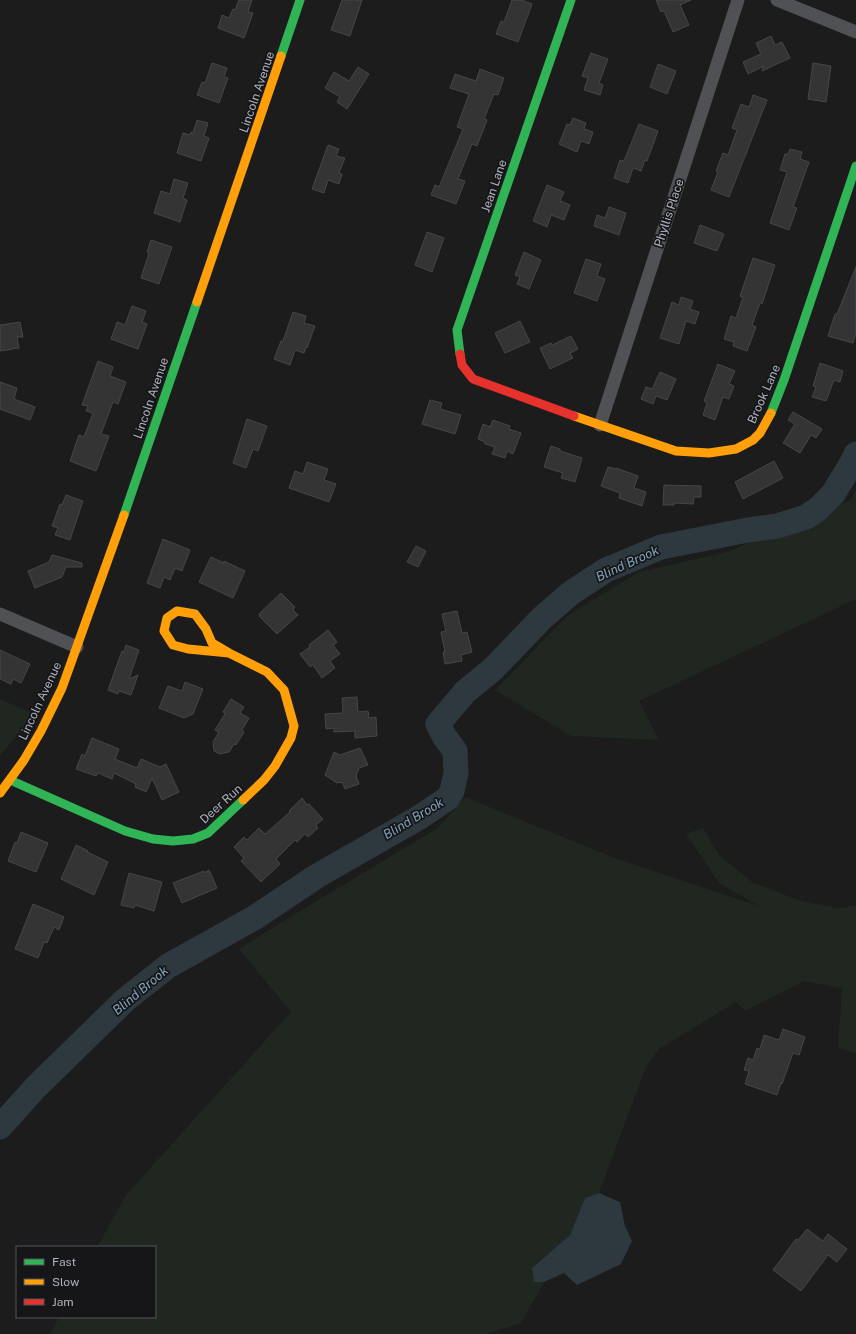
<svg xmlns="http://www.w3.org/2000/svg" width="856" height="1334" viewBox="0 0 856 1334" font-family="'Public Sans',sans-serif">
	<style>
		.green { fill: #1f2720 }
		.water { fill: #2d383f }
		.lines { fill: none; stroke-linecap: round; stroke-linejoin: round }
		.river { stroke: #2d383f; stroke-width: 25 }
		.building { fill: #343435; stroke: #454648 }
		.street { stroke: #505155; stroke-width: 13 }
		.fast { stroke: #30b455; stroke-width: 9 }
		.slow { stroke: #ff9f0a; stroke-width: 9 }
		.jam { stroke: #e5322d; stroke-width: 9 }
		.labels { text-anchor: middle; stroke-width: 3.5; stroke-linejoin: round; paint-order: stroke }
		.street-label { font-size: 12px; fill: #adb3be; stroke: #161619 }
		.water-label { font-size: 13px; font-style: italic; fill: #82a3ba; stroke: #161619 }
	</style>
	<rect width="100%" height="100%" fill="#1c1c1c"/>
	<!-- green -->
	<path class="green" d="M 856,490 L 856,599 L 639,701 L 659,740 L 571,736 L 495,690 L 567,616 L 639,572 L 727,552 L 851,500 Z
		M 0,699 L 34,714 L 0,756 Z
		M 465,797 L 612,857 L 759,906 L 719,883 L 686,834 L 703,828 L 720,856 L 752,882 L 801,901 L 838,908 L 856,905 L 856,1053 L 838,1048 L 842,988 L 804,981 L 745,1011 L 736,1002 L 659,1049 L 646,1067 L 599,1193 L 585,1198 L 570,1235 L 532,1268 L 534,1281 L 544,1282 L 521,1323 L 487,1334 L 50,1334 L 59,1317 L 155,1317 L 155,1247 L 97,1247 L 126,1195 L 291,1012 L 239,949 L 290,917 L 438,828 Z"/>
	<!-- water -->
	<path class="water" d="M 599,1193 L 620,1202 L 625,1226 L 632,1241 L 621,1264 L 577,1285 L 564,1273 L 544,1282 L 534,1282 L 532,1268 L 570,1235 L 585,1198 Z"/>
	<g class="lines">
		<!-- river -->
		<path class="river" d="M 0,1127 L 35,1088 L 125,1000 L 168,966 L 254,918 L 317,876 L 420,817 L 448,798 L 452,791 L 456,773 L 455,751 L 444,736 L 438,724 L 465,692 L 493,669 L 542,618 L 571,593 L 606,570 L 661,547 L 748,530 L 777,526 L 806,517 L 818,509 L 833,494 L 853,461 L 856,454"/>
	</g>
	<!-- building -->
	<path class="building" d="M 239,0 L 252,0 L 248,12 L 253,13 L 244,38 L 218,28 L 222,15 L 229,18 L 233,9 L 235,10 Z
		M 342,0 L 362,0 L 350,36 L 331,30 Z
		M 512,0 L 521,0 L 532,4 L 518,42 L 496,34 L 501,21 L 504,22 Z
		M 656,0 L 691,0 L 680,5 L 689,25 L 673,32 L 664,11 L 661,12 Z
		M 771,36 L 775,45 L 782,42 L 790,58 L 762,71 L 764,66 L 748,74 L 743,62 L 761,54 L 756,43 Z
		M 591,53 L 608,59 L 599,83 L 603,85 L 600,95 L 584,90 L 588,78 L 582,76 Z
		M 212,63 L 227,68 L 224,77 L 228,78 L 219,103 L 197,95 L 202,82 L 205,83 Z
		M 813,63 L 831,66 L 826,102 L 808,99 Z
		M 658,64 L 676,71 L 667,94 L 650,87 Z
		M 358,67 L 369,74 L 347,109 L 337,102 L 340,97 L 325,88 L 334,72 L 349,81 Z
		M 480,69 L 504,78 L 498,95 L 494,94 L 484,119 L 487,120 L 477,146 L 472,144 L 458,179 L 465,181 L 456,204 L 431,195 L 435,185 L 439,187 L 463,129 L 457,127 L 469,94 L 450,88 L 455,74 L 476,81 Z
		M 753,95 L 767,100 L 729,197 L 711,190 L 718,172 L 716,171 L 723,153 L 728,155 L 737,130 L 732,128 L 741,104 L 749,107 Z
		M 573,118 L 586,123 L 584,129 L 593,132 L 589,144 L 581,141 L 577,152 L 559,144 L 567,124 L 570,125 Z
		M 197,120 L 208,123 L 204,136 L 209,138 L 201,161 L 177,153 L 183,133 L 190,135 L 191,132 L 193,133 Z
		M 639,124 L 658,131 L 647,161 L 645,160 L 641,171 L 633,168 L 628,183 L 614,178 L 620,160 L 624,161 Z
		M 328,145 L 339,149 L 336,156 L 345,158 L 339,173 L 342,174 L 339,184 L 328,180 L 324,193 L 312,189 Z
		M 790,149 L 802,152 L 800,159 L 809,162 L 793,207 L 797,208 L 789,230 L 770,223 L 787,172 L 780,170 L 785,154 L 788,154 Z
		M 174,179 L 188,183 L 183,198 L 187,200 L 180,222 L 154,213 L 161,191 L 170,194 Z
		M 547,185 L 564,192 L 560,201 L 570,205 L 564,220 L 551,215 L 547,227 L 533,221 Z
		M 609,207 L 626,213 L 619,235 L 594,226 L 597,215 L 605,218 Z
		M 700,225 L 724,234 L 717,251 L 694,243 Z
		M 427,232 L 444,238 L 432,272 L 415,265 Z
		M 151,240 L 172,247 L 159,284 L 141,278 L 149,253 L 147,252 Z
		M 524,252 L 541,260 L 529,289 L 517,284 L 520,277 L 515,275 Z
		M 753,258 L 775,265 L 762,304 L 760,303 L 752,325 L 756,327 L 747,351 L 733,346 L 734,342 L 724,339 L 731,316 L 736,318 L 743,297 L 740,296 Z
		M 586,259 L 601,264 L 597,276 L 605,279 L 597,301 L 574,293 Z
		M 856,267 L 856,333 L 853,343 L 828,336 L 835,314 L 837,314 Z
		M 681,297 L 693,301 L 690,309 L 699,312 L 695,324 L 686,321 L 679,344 L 660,338 L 672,302 L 679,305 Z
		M 132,306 L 146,311 L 142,322 L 147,324 L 138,349 L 111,339 L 117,322 L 125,325 Z
		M 293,312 L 306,316 L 304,323 L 315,326 L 307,348 L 306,347 L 304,353 L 295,350 L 290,365 L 274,359 L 281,341 L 283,341 Z
		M 520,321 L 530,342 L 505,353 L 495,333 Z
		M 20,322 L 23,337 L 17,337 L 19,348 L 0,351 L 0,325 Z
		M 571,336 L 578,349 L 570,353 L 573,358 L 550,369 L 540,348 L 551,343 L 552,345 Z
		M 98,361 L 113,367 L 110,376 L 126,382 L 118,404 L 113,402 L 101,434 L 109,436 L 96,471 L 70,461 L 79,435 L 84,437 L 93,413 L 86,411 L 88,406 L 82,405 Z
		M 820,363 L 843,371 L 840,382 L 834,380 L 826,401 L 812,397 L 816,387 L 813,386 Z
		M 718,364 L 735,371 L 729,384 L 734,386 L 729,399 L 723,397 L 715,420 L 703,415 L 707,403 L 704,401 Z
		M 660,372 L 676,379 L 667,400 L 656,396 L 653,404 L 641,399 L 646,387 L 652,389 Z
		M 0,382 L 17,388 L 14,399 L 35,407 L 30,420 L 0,409 Z
		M 430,400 L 442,403 L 440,409 L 461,415 L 455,434 L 422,424 Z
		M 793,412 L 822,429 L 816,438 L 811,435 L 800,453 L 783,443 L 795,424 L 788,420 Z
		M 247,419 L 267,426 L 258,451 L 253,449 L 246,468 L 233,463 Z
		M 493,420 L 510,426 L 509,429 L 521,433 L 513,454 L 507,451 L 505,458 L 492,454 L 495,447 L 485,444 L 485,442 L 478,439 L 483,424 L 490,427 Z
		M 551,446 L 560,449 L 560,451 L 582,458 L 575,482 L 561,478 L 563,473 L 544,467 Z
		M 774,461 L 783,478 L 743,499 L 735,482 Z
		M 307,462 L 328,469 L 324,480 L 336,484 L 329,502 L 289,488 L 295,471 L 303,474 Z
		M 608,467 L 616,469 L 616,468 L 638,476 L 634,488 L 646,492 L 642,506 L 619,498 L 620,493 L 601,486 Z
		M 664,485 L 701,486 L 701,497 L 694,497 L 693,504 L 674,503 L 674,505 L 663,505 Z
		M 66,495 L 83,501 L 70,540 L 55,535 L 58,528 L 52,526 L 60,504 L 62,505 Z
		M 163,539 L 190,550 L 182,571 L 175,568 L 170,580 L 164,577 L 160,588 L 147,583 Z
		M 416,546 L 426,551 L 418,567 L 407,562 Z
		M 52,555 L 82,563 L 82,567 L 66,567 L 62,577 L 35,588 L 28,571 L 49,562 Z
		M 211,557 L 224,563 L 224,561 L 245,571 L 233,598 L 199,582 Z
		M 281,593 L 295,607 L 293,610 L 298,615 L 277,634 L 259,616 L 260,615 L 259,614 Z
		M 457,611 L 462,633 L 467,632 L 472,652 L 461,655 L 462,661 L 445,664 L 443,652 L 445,652 L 441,632 L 446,631 L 442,614 Z
		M 328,630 L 337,642 L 333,645 L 340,654 L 330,661 L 335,668 L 322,678 L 313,665 L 310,667 L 300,654 L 310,647 L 309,645 Z
		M 126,645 L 139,650 L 129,679 L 138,675 L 131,695 L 119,691 L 118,694 L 108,690 L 122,651 L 124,652 Z
		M 0,650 L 30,664 L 21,683 L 13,679 L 11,684 L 0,679 Z
		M 185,682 L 203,689 L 193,714 L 184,718 L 159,708 L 168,686 L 182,691 Z
		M 357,697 L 358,712 L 368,711 L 369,718 L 376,717 L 377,736 L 355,738 L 355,731 L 334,732 L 334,728 L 326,729 L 325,714 L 343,713 L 342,698 Z
		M 231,699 L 244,707 L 240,713 L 249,718 L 242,730 L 244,732 L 236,745 L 234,744 L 229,752 L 220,754 L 214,751 L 213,742 L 219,732 L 215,730 L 225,714 L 223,712 Z
		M 92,738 L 119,749 L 115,759 L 137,768 L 141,759 L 160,767 L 166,764 L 179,792 L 162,800 L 152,778 L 146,792 L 135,787 L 136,784 L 114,773 L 112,779 L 98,773 L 96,776 L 76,769 L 82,754 L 85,756 Z
		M 360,748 L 368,765 L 359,768 L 356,776 L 359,784 L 345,789 L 342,782 L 337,783 L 325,775 L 334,752 L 340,755 Z
		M 302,798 L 307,805 L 309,804 L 323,819 L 316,825 L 318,828 L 308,837 L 305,834 L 297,842 L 295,840 L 276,859 L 280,864 L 261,882 L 241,861 L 244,858 L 234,847 L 244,837 L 247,840 L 259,828 L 265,834 L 290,812 L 289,811 Z
		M 21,832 L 48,843 L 36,872 L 8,861 L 15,842 L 17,843 Z
		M 76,845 L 88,851 L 87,852 L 108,862 L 94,895 L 61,879 Z
		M 209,870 L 217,888 L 182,903 L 173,883 L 204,871 L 204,873 Z
		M 129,873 L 162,882 L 154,911 L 135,905 L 134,908 L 121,905 Z
		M 33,904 L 64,917 L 59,930 L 54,927 L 47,943 L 44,942 L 38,958 L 15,949 Z
		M 783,1029 L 805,1037 L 799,1055 L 793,1053 L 782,1084 L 781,1083 L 777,1095 L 745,1084 L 749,1071 L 744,1070 L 748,1058 L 753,1060 L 757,1048 L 760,1049 L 764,1035 L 779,1040 Z
		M 807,1229 L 823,1241 L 828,1234 L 847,1249 L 837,1262 L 828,1255 L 801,1291 L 773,1270 L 796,1239 L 798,1240 Z"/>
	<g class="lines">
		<!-- street -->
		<path class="street" d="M 777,0 L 856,32
			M 600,425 L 738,0
			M 0,614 L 77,647"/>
		<!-- fast -->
		<path class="fast" d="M 281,56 L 300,0
			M 460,354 L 457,330 L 571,0
			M 771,413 L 784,380 L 856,166
			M 124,515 L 197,302
			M 10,780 L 125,831 L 153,839 L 173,841 L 193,839 L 208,833 L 243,800"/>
		<!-- slow -->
		<path class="slow" d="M 197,302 L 281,56
			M 574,416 L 676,451 L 709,453 L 736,449 L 753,440 L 760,433 L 771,413
			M 229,653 L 212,643 L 206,629 L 195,614 L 177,611 L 167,618 L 164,631 L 173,645 L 188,649 L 229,653 L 267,672 L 284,690 L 294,726 L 291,738 L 275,766 L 264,780 L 243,800
			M 0,793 L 24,760 L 41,731 L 62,688 L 124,515"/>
		<!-- jam -->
		<path class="jam" d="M 460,354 L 462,365 L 473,379 L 574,416"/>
	</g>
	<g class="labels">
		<!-- street labels -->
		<g class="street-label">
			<text transform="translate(257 92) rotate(-71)" y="4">Lincoln Avenue</text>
			<text transform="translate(494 186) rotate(-71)" y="4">Jean Lane</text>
			<text transform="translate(669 213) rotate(-72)" y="4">Phyllis Place</text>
			<text transform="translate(764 394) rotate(-66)" y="4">Brook Lane</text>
			<text transform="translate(151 398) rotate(-71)" y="4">Lincoln Avenue</text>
			<text transform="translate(40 701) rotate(-65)" y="4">Lincoln Avenue</text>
			<text transform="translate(221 804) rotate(-42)" y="4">Deer Run</text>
		</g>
		<!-- water labels -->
		<g class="water-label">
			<text transform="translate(627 563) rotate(-25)" y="5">Blind Brook</text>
			<text transform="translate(413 818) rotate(-31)" y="5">Blind Brook</text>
			<text transform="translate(140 990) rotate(-40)" y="5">Blind Brook</text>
		</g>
	</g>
	<!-- legend -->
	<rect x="16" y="1246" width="140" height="72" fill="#161619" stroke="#52555b"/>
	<rect x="24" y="1259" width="20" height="6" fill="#30b455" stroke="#52555b"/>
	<text x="52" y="1266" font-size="12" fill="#adb3be">Fast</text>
	<rect x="24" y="1279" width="20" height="6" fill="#ff9f0a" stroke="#52555b"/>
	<text x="52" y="1286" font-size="12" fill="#adb3be">Slow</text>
	<rect x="24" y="1299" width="20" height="6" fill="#e5322d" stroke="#52555b"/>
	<text x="52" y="1306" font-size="12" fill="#adb3be">Jam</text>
</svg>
